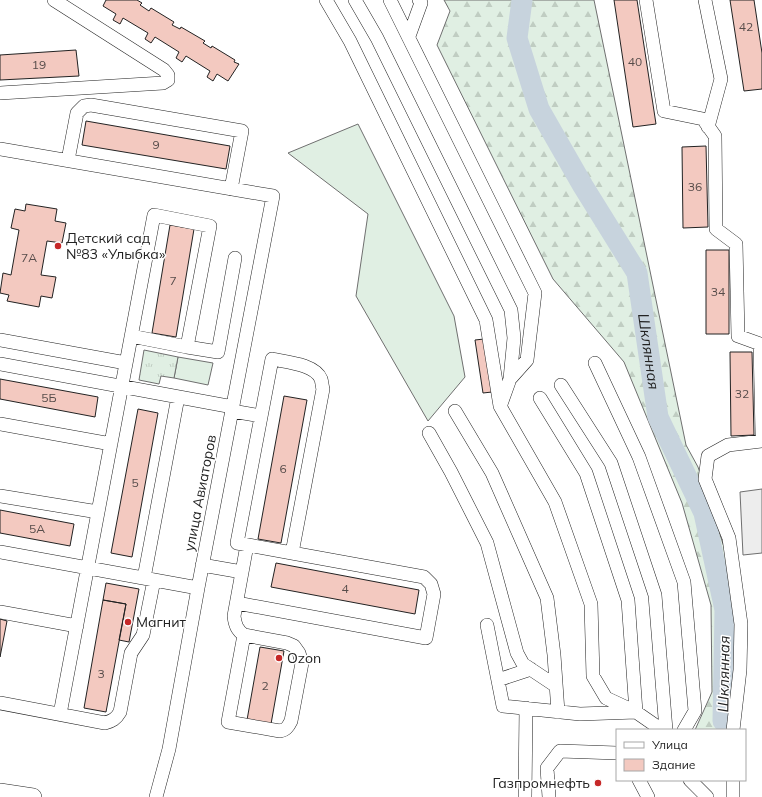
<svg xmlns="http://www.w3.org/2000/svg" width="762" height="797" viewBox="0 0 762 797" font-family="Mulish,sans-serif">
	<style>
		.grass { fill: #e0efe3; stroke: #6f6f6f }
		.forest { fill: url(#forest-firs); stroke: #6f6f6f }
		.park { fill: url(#park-tufts); stroke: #6f6f6f }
		.parking { fill: #ededed; stroke: #6f6f6f }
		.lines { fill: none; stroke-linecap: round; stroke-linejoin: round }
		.river { stroke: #c7d3dd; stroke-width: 21 }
		.building { fill: #f3c9c0; stroke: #222 }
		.minor-casing { stroke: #222; stroke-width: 14 }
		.major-casing { stroke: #222; stroke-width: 18 }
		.minor { stroke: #fff; stroke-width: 13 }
		.major { stroke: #fff; stroke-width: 17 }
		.poi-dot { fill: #c62828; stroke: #fff; stroke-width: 1.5 }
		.labels { text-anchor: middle; stroke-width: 3; stroke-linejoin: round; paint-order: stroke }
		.number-label { font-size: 12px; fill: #564c4a }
		.poi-label { font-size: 14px; fill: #222; stroke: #fff; text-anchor: start }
		.street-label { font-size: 14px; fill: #222; stroke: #fff }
		.water-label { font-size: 15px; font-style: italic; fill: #222; stroke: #fff }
	</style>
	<defs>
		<pattern id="forest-firs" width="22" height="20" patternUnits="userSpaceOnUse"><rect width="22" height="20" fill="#e0efe3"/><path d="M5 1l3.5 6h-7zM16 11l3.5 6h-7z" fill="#c0cdc2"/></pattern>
		<pattern id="park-tufts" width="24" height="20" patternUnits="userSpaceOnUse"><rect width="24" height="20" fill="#e0efe3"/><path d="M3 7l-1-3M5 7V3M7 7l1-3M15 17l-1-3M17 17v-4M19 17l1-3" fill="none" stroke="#c0cdc2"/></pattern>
	</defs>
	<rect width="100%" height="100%" fill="#fff"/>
	<!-- grass -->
	<path class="grass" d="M 358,124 L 454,316 L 465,377 L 428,421 L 356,296 L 368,214 L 288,153 Z
		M 178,357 L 213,363 L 208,385 L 174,378 Z"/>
	<!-- forest -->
	<path class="forest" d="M 444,0 L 594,0 L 686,445 L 698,467 L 725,550 L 736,631 L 727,730 L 695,730 L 712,692 L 711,605 L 682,503 L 624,362 L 553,279 L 437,45 L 450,11 Z"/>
	<!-- park -->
	<path class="park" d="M 144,350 L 178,357 L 174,378 L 161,376 L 159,384 L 139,380 Z"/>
	<!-- parking -->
	<path class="parking" d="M 762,489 L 762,553 L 743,555 L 740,492 Z"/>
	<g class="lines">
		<!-- river -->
		<path class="river" id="s1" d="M 522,0 L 517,38 L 539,109 L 583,186 L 637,273 L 658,417 L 704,513 L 725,610 L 723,721"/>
	</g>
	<!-- building -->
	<path class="building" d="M 106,0 L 137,0 L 142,3 L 140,5 L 149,11 L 151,8 L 174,22 L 172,25 L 180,29 L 181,27 L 205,41 L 203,43 L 211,48 L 212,46 L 235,60 L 234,62 L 239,64 L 228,81 L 217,74 L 213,81 L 207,77 L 210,71 L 186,56 L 182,62 L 176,58 L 179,52 L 155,37 L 151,43 L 145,39 L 148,33 L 123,18 L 120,24 L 113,20 L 116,14 L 103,6 Z
		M 614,0 L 637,0 L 656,124 L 633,127 Z
		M 730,0 L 754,0 L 762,53 L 762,89 L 744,91 Z
		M 76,50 L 79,76 L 0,80 L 0,55 Z
		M 86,121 L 230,146 L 226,169 L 82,145 Z
		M 706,146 L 708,227 L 683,228 L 682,147 Z
		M 26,204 L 57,209 L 55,221 L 66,223 L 62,243 L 47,241 L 41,275 L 56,277 L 52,298 L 41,296 L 39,307 L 7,301 L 9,295 L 0,293 L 3,273 L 11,275 L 19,230 L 11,228 L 15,209 L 25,211 Z
		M 170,225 L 194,229 L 176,337 L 152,333 Z
		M 706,250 L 729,250 L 729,334 L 706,334 Z
		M 484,339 L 492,392 L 483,393 L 475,340 Z
		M 730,352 L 752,352 L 754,435 L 731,436 Z
		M 0,379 L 98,397 L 95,417 L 0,399 Z
		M 284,396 L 307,400 L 281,543 L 258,539 Z
		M 138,409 L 158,413 L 132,557 L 111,553 Z
		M 0,510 L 74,524 L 70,546 L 0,533 Z
		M 276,563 L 419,590 L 415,614 L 271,587 Z
		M 106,583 L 139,589 L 129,642 L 119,640 L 126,604 L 103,600 Z
		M 103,600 L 126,604 L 106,712 L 84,708 Z
		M 0,619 L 7,621 L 0,657 Z
		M 260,647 L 284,651 L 271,724 L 247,720 Z"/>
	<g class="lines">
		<defs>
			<path id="minor" d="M 326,0 L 350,41 L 486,320 L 500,406 L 555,502 L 591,604 L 593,676 L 606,698 L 636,712 L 662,730
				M 355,0 L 377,38 L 511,310 L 514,338 L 510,379 L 501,404
				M 390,0 L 535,293 L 527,360 L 510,379
				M 646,0 L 664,111 L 703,119 L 715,136 L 716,229 L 736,244 L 738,336 L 760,344 L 762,434
				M 705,0 L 721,79 L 708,127
				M 409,36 L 421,3 L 419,0
				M 0,93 L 163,83 L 168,80 L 168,75 L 164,70 L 54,0
				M 0,149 L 273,196 L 198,588 L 169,749 L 156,797
				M 68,160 L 77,113 L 84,106 L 91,105 L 242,131 L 231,189
				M 0,340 L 126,363
				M 187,347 L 218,352 L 235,258
				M 272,359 C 286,362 315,364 321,379 C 322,382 322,386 323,389 L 292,553 L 237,543 Z
				M 595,363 L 639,457 L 684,582 L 695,711 L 684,730
				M 0,364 L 233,407
				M 561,385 L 611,463 L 655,595 L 666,730
				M 232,411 L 261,416
				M 455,411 L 492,473 L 547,598 L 554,655 L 558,712
				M 0,424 L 111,444
				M 429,433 L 451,472 L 487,543 L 517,653 L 523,664 L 556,686
				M 0,496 L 98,512
				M 0,552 L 198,588
				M 202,565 L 242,572
				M 144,578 L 178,397
				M 237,603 L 426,638 L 434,594 L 431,584 L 424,577 L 292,553
				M 0,612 L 77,626
				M 487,625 L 503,706 L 580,714 L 636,712 L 628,600 L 586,473 L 540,398
				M 244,635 L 287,643 L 294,646 L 299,653 L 302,663 L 291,721 C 288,727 286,730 280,731 L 228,722 L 244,635 C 237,630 235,625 234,616 L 247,545
				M 498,680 L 531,669
				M 0,703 L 105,723 C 112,721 116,719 120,712 L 131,653 L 143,635 L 154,580
				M 60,714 C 91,548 123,382 154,215 L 210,226 L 187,347 L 131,336
				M 733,730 L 740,670 L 741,624 L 729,538 L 705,479 L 708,456 L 728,445 L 762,441
				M 639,780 L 648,797
				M 690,780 L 707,797
				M 733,780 L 733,797
				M 525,797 L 526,708
				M 549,797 L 547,768 L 560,751 L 617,753"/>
			<path id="major" d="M 0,792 L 33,797"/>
		</defs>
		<!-- minor casing -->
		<use href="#minor" class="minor-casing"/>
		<!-- major casing -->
		<use href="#major" class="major-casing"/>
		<!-- minor -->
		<use href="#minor" class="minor"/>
		<!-- major -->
		<use href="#major" class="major"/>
	</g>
	<!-- markers -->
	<g class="poi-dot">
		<circle cx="58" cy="246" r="4"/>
		<circle cx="128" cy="622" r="4"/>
		<circle cx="279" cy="658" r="4"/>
		<circle cx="598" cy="783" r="4"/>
	</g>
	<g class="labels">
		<!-- number labels -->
		<g class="number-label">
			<text x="746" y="31">42</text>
			<text x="635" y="66">40</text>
			<text x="39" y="69">19</text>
			<text x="156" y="149">9</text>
			<text x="695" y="191">36</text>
			<text x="29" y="262">7А</text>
			<text x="173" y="285">7</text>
			<text x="718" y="296">34</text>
			<text x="742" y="398">32</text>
			<text x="49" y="402">5Б</text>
			<text x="283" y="473">6</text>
			<text x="135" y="487">5</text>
			<text x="37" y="533">5А</text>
			<text x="345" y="593">4</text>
			<text x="101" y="678">3</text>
			<text x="265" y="690">2</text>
		</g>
		<!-- poi labels -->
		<g class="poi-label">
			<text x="66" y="243">Детский сад<tspan x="66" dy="16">№83 «Улыбка»</tspan></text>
			<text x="136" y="627">Магнит</text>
			<text x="287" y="663">Ozon</text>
			<text x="590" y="788" text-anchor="end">Газпромнефть</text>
		</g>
		<!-- street labels -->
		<g class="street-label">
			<text transform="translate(200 493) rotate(-79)" y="5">улица Авиаторов</text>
		</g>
		<!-- water labels -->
		<g class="water-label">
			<text dy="5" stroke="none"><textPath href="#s1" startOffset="383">Шклянная</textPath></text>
			<text transform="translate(724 674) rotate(-89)" y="5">Шклянная</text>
		</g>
	</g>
	<!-- legend -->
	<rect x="616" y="729" width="130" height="52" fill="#ffffff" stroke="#a7a7a7"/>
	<rect x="624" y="742" width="20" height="6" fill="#ffffff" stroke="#a7a7a7"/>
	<text x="652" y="749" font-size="12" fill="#222222">Улица</text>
	<rect x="624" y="759" width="20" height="12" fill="#f3c9c0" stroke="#a7a7a7"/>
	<text x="652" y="769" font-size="12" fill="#222222">Здание</text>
</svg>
